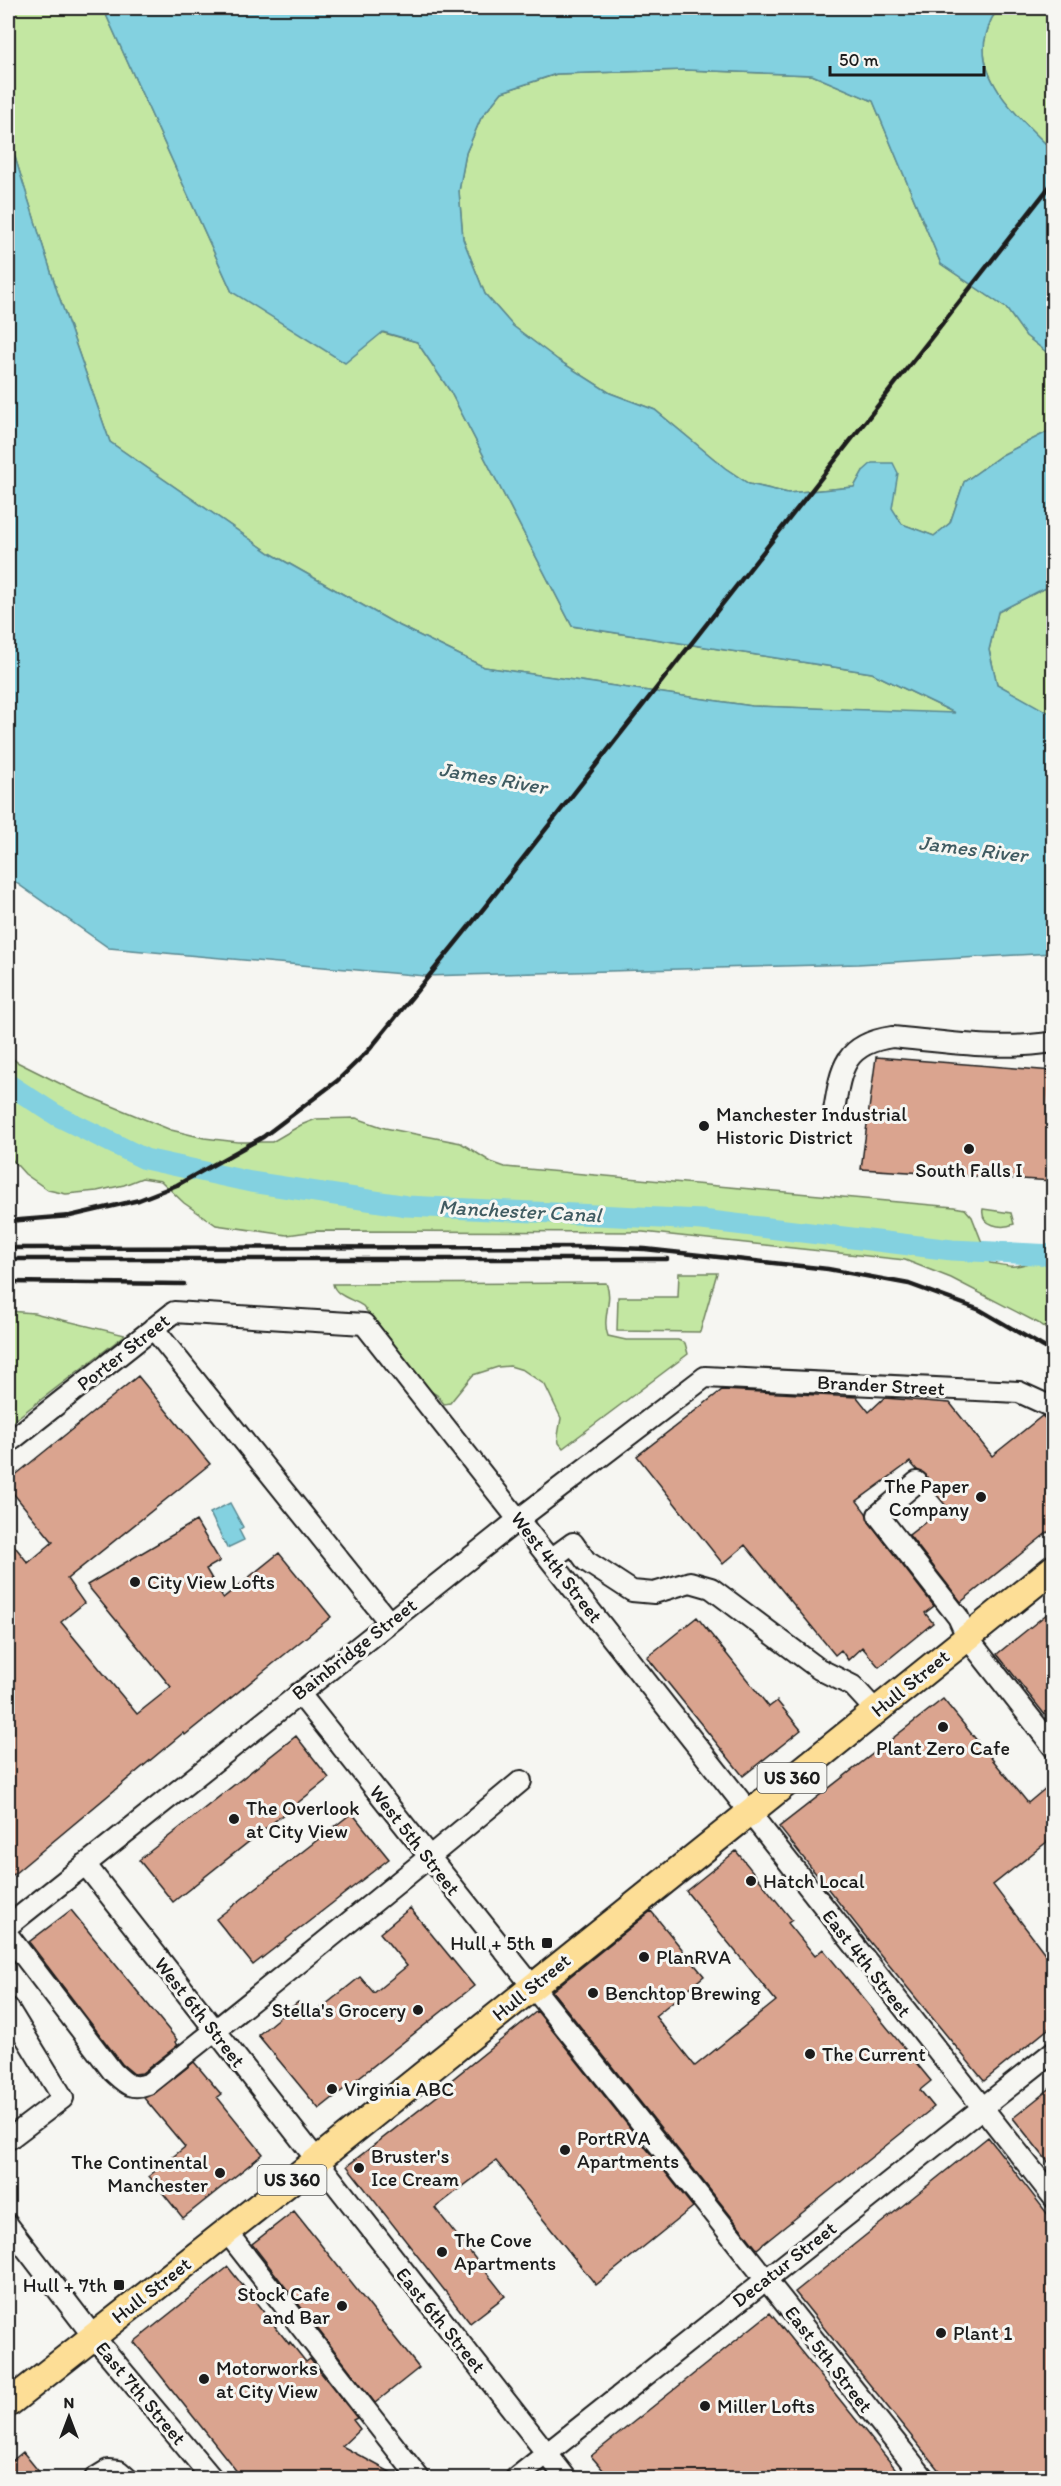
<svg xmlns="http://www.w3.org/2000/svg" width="1061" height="2486" viewBox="0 0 1061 2486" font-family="Itim,sans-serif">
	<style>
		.green { fill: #c3e7a2; stroke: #70825f; stroke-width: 1.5 }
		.water { fill: #83d1e0; stroke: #5a8992; stroke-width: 1.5 }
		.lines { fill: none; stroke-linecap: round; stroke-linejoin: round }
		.canal { stroke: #83d1e0; stroke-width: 21 }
		.building { fill: #daa48f; stroke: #1c1c1c; stroke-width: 1.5 }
		.minor-tunnel { stroke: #d5d5d2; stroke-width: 20; stroke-dasharray: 20 10; stroke-linecap: butt }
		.minor-casing { stroke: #1c1c1c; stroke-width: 24 }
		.major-casing { stroke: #1c1c1c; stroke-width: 30 }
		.minor { stroke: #f6f6f2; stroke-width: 20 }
		.major { stroke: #fdde96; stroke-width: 26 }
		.rail { stroke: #1c1c1c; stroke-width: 4.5 }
		.poi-dot { fill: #1c1c1c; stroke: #f6f6f2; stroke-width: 2 }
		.labels { text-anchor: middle; stroke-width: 6; stroke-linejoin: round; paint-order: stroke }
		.shield { fill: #f6f6f2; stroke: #5d5d5c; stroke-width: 1.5 }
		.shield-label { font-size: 18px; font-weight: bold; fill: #1c1c1c }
		.poi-label { font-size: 20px; fill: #1c1c1c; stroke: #f6f6f2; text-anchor: start }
		.street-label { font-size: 20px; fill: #1c1c1c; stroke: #f6f6f2 }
		.water-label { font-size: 21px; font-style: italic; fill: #405b61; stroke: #f6f6f2 }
	</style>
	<rect width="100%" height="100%" fill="#f6f6f2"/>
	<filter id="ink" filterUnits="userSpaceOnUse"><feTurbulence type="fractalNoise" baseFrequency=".0167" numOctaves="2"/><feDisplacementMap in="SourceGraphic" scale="12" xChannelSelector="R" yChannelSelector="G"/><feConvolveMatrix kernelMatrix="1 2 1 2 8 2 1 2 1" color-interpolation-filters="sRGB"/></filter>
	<g filter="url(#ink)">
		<!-- green -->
		<path class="green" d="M 8,8 L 103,8 L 232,292 L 417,342 L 450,391 L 572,626 L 872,673 L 957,714 L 752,706 L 484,667 L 394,623 L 270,553 L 110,442 L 57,291 L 8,135 Z
			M 1002,8 L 1043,8 L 1053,10 L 1053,151 C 1025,123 973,80 986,35 C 990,22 991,15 1002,8 Z
			M 686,70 L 812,75 L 873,101 L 941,264 L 1006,308 L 1026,336 L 1053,357 L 1053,429 L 1002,455 L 964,482 L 950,523 L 934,536 L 902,524 L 863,471 L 854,487 L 788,493 L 749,484 L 725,468 L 655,410 L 610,393 L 558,360 L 513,326 L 485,294 L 463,239 L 459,191 L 466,153 L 481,118 L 502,92 L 557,74 Z
			M 1053,586 L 1053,711 L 1047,713 L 997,684 L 989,650 L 998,612 L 1041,590 Z
			M 8,1054 L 17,1062 L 73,1090 L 171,1130 L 204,1138 L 238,1142 L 272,1142 L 301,1125 L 316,1119 L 356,1118 L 385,1128 L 461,1143 L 491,1162 L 505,1167 L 954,1207 L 965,1209 L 972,1217 L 990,1263 C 998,1264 1008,1267 1015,1266 C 1029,1265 1041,1254 1053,1265 L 1053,1334 L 1038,1323 L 951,1278 L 905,1260 L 643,1232 L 316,1231 L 287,1235 L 216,1225 L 184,1203 L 161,1181 L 142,1178 L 124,1185 L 97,1191 L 66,1194 L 48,1190 L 25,1174 L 8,1155 Z
			M 983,1209 L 1011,1213 L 1014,1224 C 1002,1229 980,1226 983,1209 Z
			M 679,1273 L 717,1273 L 700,1332 L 617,1331 L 618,1297 L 678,1297 Z
			M 606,1283 C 614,1299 601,1318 608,1336 L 626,1340 L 678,1340 L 685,1343 L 688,1354 L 563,1448 L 559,1443 L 558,1436 L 561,1418 L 545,1385 L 523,1370 L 510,1366 L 498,1367 L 473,1375 L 450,1403 L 444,1404 L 437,1395 L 427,1389 L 363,1306 C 353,1299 335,1296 333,1284 Z
			M 8,1311 L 34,1313 L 125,1335 L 8,1425 Z"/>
		<!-- water -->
		<path class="water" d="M 103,8 L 1002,8 C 991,15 990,22 986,35 C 973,80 1025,123 1053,151 L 1053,357 L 1026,336 L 1006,308 L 941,264 L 873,101 L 812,75 L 686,70 L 556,74 L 502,92 L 481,118 L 466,153 L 459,191 L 463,239 L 485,294 L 513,326 L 558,360 L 610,393 L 655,410 L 725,468 L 749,484 L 788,493 L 854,487 L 863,471 L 872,463 L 893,463 L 898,473 L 892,508 L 902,524 L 934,536 L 950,523 L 964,482 L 1002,455 L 1053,429 L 1053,586 L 1041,590 L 998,612 L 989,650 L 997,684 L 1047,712 L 1053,711 L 1053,953 L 858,964 L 425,976 L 109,948 L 8,877 L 8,135 L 57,291 L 110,442 L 270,553 L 394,623 L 484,667 L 752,706 L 955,713 L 872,673 L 572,626 L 450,391 L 417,342 L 383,332 L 345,363 L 232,292 Z
			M 230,1503 L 243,1527 L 239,1530 L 244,1540 L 227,1548 L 210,1513 Z"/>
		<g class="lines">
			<!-- canal -->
			<path class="canal" d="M 8,1084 L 56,1115 L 145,1159 L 251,1182 L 407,1206 L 702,1220 L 952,1250 L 1054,1255"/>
		</g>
		<!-- building -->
		<path class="building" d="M 876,1057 L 1053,1071 L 1053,1181 L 861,1169 Z
			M 138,1376 L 210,1464 L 67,1579 L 84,1603 L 61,1622 L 137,1714 L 171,1687 L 87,1585 L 196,1521 L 220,1561 L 206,1569 L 223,1598 L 279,1553 L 331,1617 L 185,1735 L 183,1733 L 8,1879 L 8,1538 L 28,1563 L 53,1542 L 8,1487 L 8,1481 Z
			M 722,1390 L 857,1397 L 869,1412 L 884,1398 L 950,1403 L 992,1456 L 1042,1416 L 1053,1425 L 1053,1528 L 961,1602 L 909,1535 L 946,1506 L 928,1485 L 926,1475 L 917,1470 L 910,1462 L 857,1501 L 866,1513 L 869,1522 L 934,1606 L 925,1613 L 933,1623 L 879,1667 L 862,1647 L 848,1660 L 841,1650 L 835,1655 L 745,1545 L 723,1564 L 637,1456 Z
			M 1053,1609 L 1053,1725 L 997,1654 Z
			M 697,1617 L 769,1707 L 777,1701 L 801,1730 L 743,1776 L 647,1657 Z
			M 943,1699 L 1028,1803 L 1053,1782 L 1053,1837 L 993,1885 L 1053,1964 L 1053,2025 L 984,2081 L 866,1937 L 779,1827 Z
			M 296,1736 L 329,1778 L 173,1902 L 139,1860 Z
			M 352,1813 L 389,1859 L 253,1965 L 216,1919 Z
			M 736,1851 L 792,1920 L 788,1923 L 815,1956 L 823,1949 L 931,2081 L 920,2090 L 934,2107 L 757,2249 L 552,1991 L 651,1911 L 704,1976 L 655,2016 L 695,2066 L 776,2001 L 686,1891 Z
			M 410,1908 L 474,1986 L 319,2109 L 258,2035 L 298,2002 L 310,2017 L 360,1977 L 374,1993 L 407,1966 L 380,1933 Z
			M 71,1910 L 177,2040 L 175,2042 L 178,2045 L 142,2073 L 134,2074 L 122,2064 L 29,1942 Z
			M 537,2011 L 693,2207 L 596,2285 L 496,2161 L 435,2208 L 505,2296 L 470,2323 L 347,2166 L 441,2093 L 439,2090 Z
			M 194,2062 L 221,2094 L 217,2097 L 263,2154 L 183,2218 L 149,2176 L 185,2147 L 144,2098 L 155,2093 Z
			M 1053,2086 L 1053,2168 L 1013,2118 Z
			M 988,2137 L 1053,2221 L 1053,2478 L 945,2478 L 795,2292 Z
			M 294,2211 L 419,2368 L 375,2403 L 252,2244 Z
			M 228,2267 L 289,2344 L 290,2342 L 306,2362 L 310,2359 L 357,2418 L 353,2420 L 360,2429 L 342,2446 L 401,2478 L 242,2478 L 134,2342 Z
			M 770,2313 L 903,2478 L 610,2478 L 591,2456 Z
			M 23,2452 L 44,2478 L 8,2478 L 8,2464 Z"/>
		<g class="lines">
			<!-- minor-tunnel -->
			<path class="minor-tunnel" d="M 1047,1102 L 1054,1103"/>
			<defs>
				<path id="minor" d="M 834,1111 C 841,1068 844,1044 892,1037 C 946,1042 999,1051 1054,1042
					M 153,1328 L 389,1622
					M 8,1443 L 174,1312 L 364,1324 L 1054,2198
					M 917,1482 L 878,1515 L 958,1617 L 967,1637 L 1054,1748
					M 551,1559 L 573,1543 L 586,1561 L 632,1591 L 654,1593 L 690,1582 L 711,1588 L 819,1669 L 853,1686 L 876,1711
					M 299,1693 L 924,2478
					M 85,1864 L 566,2478
					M 8,1926 L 519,1519 L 705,1377 L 1019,1392 L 1054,1408
					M 8,1935 L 113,2072 C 126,2084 131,2090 148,2084 C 273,1984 398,1884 521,1781
					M 8,2008 L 63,2098 L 9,2139 L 8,2137
					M 8,2225 L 93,2336 L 212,2478
					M 226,2231 L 419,2478
					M 95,2478 L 108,2470 L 119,2471 L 127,2478
					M 516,2478 L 1054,2051"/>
				<path id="major" d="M 8,2404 L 306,2169 L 1054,1568"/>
			</defs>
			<!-- minor casing -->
			<use href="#minor" class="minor-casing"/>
			<!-- major casing -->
			<use href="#major" class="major-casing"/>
			<!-- minor -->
			<use href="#minor" class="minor"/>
			<!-- major -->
			<use href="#major" class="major"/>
			<!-- rail -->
			<path class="rail" d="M 8,1221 L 70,1216 L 139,1200 L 177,1185 L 263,1137 L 337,1081 L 369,1050 L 484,908 L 1054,181
				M 8,1248 L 591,1247 L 645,1249 L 828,1269 L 909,1284 L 980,1310 L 1054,1353
				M 8,1259 L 667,1259
				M 8,1282 L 184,1284"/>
		</g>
	</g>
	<!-- markers -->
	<g class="poi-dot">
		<circle cx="704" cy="1126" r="6"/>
		<circle cx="969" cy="1149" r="6"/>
		<circle cx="981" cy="1497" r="6"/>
		<circle cx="135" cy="1582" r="6"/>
		<circle cx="943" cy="1727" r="6"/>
		<circle cx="234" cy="1819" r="6"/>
		<circle cx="751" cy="1881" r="6"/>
		<rect x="541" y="1937" width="12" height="12" rx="3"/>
		<circle cx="644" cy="1957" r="6"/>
		<circle cx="593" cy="1993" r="6"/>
		<circle cx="418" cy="2010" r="6"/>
		<circle cx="810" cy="2054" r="6"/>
		<circle cx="332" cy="2089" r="6"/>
		<circle cx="565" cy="2150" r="6"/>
		<circle cx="359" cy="2168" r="6"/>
		<circle cx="220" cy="2173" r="6"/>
		<circle cx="442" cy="2252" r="6"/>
		<rect x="113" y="2279" width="12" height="12" rx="3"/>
		<circle cx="342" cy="2306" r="6"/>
		<circle cx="941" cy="2333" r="6"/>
		<circle cx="204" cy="2379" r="6"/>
		<circle cx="705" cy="2406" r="6"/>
	</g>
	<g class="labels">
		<!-- shield labels -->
		<g class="shield">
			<rect x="757.5" y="1763" width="69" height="30" rx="4.5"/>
			<rect x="257.5" y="2165" width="69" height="30" rx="4.5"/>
		</g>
		<g class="shield-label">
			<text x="792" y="1784">US 360</text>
			<text x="292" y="2186">US 360</text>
		</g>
		<!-- poi labels -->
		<g class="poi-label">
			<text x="716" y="1121">Manchester Industrial<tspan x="716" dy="23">Historic District</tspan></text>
			<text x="969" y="1177" text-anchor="middle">South Falls I</text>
			<text x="969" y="1493" text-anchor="end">The Paper<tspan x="969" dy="23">Company</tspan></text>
			<text x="147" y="1589">City View Lofts</text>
			<text x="943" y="1755" text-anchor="middle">Plant Zero Cafe</text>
			<text x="246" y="1815">The Overlook<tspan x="246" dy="23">at City View</tspan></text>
			<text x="763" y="1888">Hatch Local</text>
			<text x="535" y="1950" text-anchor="end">Hull + 5th</text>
			<text x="656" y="1964">PlanRVA</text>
			<text x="605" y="2000">Benchtop Brewing</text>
			<text x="406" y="2017" text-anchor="end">Stella's Grocery</text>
			<text x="822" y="2061">The Current</text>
			<text x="344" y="2096">Virginia ABC</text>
			<text x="577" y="2145">PortRVA<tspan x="577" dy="23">Apartments</tspan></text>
			<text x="371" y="2163">Bruster's<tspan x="371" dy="23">Ice Cream</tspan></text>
			<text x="208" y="2169" text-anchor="end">The Continental<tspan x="208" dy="23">Manchester</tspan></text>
			<text x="454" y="2247">The Cove<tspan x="454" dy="23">Apartments</tspan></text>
			<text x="107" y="2292" text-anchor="end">Hull + 7th</text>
			<text x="330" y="2301" text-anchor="end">Stock Cafe<tspan x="330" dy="23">and Bar</tspan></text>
			<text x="953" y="2340">Plant 1</text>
			<text x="216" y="2375">Motorworks<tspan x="216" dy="23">at City View</tspan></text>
			<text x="717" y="2413">Miller Lofts</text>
		</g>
		<!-- street labels -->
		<g class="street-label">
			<text transform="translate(123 1352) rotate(-38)" y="7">Porter Street</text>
			<text transform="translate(881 1385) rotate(3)" y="7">Brander Street</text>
			<text transform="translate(557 1567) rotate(52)" y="7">West 4th Street</text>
			<text transform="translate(354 1649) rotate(-38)" y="7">Bainbridge Street</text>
			<text transform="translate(910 1683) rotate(-39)" y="7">Hull Street</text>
			<text transform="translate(415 1840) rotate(52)" y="7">West 5th Street</text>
			<text transform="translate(867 1963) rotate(52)" y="7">East 4th Street</text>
			<text transform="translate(531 1987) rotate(-39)" y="7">Hull Street</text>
			<text transform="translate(200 2012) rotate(52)" y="7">West 6th Street</text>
			<text transform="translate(784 2264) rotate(-38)" y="7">Decatur Street</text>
			<text transform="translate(151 2290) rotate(-38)" y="7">Hull Street</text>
			<text transform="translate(441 2320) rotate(51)" y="7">East 6th Street</text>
			<text transform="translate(829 2359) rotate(52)" y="7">East 5th Street</text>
			<text transform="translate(141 2393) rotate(50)" y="7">East 7th Street</text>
		</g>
		<!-- water labels -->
		<g class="water-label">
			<text transform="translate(493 778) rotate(10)" y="7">James River</text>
			<text transform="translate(973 849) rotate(7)" y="7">James River</text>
			<text transform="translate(520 1211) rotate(3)" y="7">Manchester Canal</text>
		</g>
	</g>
	<!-- margin -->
	<rect width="1061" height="2486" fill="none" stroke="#f6f6f2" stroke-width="30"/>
	<rect x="15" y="15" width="1031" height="2456" fill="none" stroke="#1c1c1c" stroke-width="2" filter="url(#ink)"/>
	<!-- north arrow -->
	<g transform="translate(69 2417)" stroke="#f6f6f2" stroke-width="4.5" paint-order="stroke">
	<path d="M0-4.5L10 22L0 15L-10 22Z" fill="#1c1c1c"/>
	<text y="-9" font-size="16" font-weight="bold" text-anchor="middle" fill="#1c1c1c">N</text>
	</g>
	<!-- scale -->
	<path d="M830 66v9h154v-9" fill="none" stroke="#1c1c1c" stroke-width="3"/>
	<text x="839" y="66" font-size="18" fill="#1c1c1c" stroke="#f6f6f2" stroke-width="4.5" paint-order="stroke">50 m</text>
</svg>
